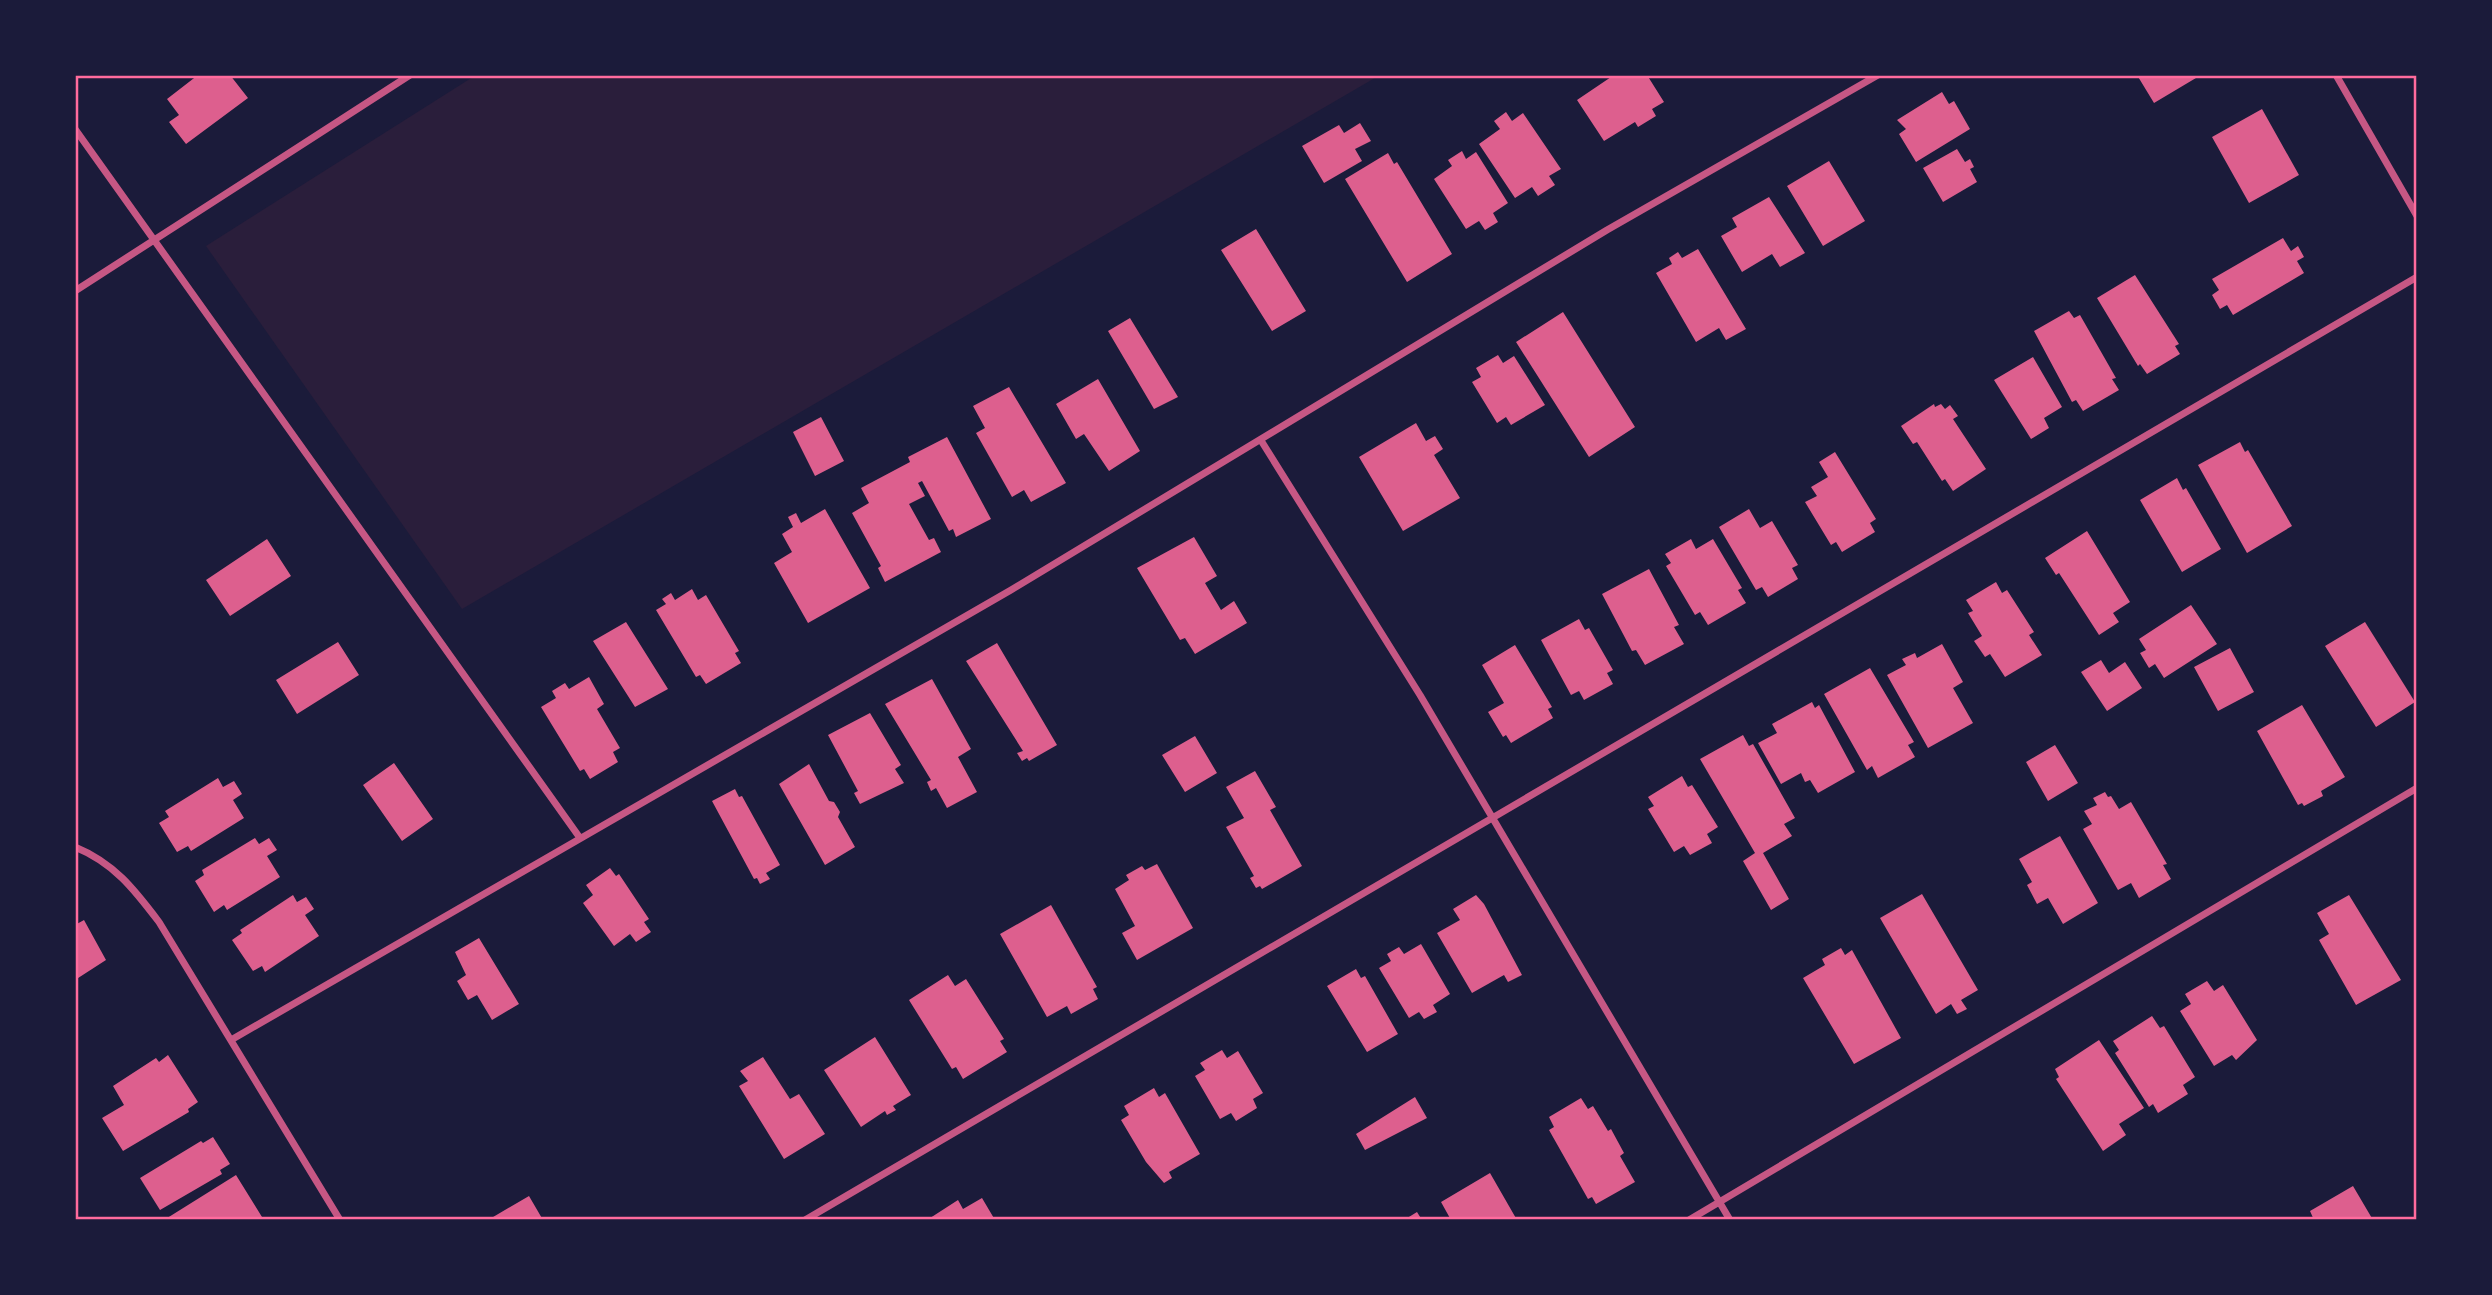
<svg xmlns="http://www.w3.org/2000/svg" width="2492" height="1295" viewBox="0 0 2492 1295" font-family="Poppins,sans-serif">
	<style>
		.green { fill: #2a1e3b }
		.building { fill: #dd5f8e }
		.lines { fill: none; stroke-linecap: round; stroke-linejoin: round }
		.minor { stroke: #c65784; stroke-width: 7 }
		.neatline { fill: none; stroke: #ff6b9d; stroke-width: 2.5 }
	</style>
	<rect width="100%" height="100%" fill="#1b1b3a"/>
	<!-- green -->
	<path class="green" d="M 476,75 L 1380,75 L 462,609 L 206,246 Z"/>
	<!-- building -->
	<path class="building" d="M 198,75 L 230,75 L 248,98 L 186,144 L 169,122 L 179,115 L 167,99 Z
		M 1614,75 L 1647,75 L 1664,102 L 1652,109 L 1656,116 L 1638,127 L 1635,122 L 1604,141 L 1577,100 Z
		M 2137,75 L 2201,75 L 2154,103 Z
		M 1942,92 L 1949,104 L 1954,101 L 1970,129 L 1916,162 L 1899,134 L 1906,129 L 1897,120 Z
		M 2262,109 L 2299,175 L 2249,203 L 2212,137 Z
		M 1506,112 L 1512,121 L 1523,113 L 1561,169 L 1549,176 L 1555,185 L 1538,196 L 1532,187 L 1515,198 L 1479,144 L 1500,129 L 1494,121 Z
		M 1360,123 L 1371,141 L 1355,149 L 1362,161 L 1324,183 L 1302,146 L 1339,125 L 1344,133 Z
		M 1957,149 L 1965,162 L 1970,159 L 1974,167 L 1970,169 L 1977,182 L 1943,202 L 1923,168 Z
		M 1462,151 L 1466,159 L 1476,152 L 1508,203 L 1493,213 L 1498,222 L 1485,230 L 1479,221 L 1466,229 L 1434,179 L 1452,166 L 1448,160 Z
		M 1388,153 L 1394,164 L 1397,162 L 1452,254 L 1407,282 L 1345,179 Z
		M 1829,161 L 1865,221 L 1823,246 L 1787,186 Z
		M 1769,197 L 1805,253 L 1780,267 L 1772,254 L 1742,272 L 1721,236 L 1737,227 L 1732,218 Z
		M 1256,229 L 1306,311 L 1272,331 L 1221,250 Z
		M 2283,238 L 2291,251 L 2298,246 L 2304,257 L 2297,261 L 2304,273 L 2233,315 L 2227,305 L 2220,309 L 2212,295 L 2219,290 L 2212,279 Z
		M 1698,249 L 1746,329 L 1726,340 L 1719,328 L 1696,342 L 1656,273 L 1672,264 L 1669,258 L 1678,252 L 1682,258 Z
		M 2135,275 L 2179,344 L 2175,346 L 2180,354 L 2147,374 L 2140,364 L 2138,366 L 2097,298 Z
		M 2069,311 L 2074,318 L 2080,315 L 2116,378 L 2112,379 L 2119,390 L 2083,411 L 2076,400 L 2072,402 L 2034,331 Z
		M 1563,312 L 1635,427 L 1589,457 L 1516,342 Z
		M 1130,318 L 1178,397 L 1154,409 L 1108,331 Z
		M 1498,355 L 1503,363 L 1514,356 L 1545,405 L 1511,425 L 1506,417 L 1497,423 L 1472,382 L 1481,377 L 1476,368 Z
		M 2033,357 L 2062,407 L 2044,418 L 2049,428 L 2031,439 L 1994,380 Z
		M 1098,379 L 1140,451 L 1109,471 L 1084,434 L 1076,439 L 1056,404 Z
		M 1009,387 L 1066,483 L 1031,502 L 1024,490 L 1012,497 L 976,433 L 985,428 L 973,406 Z
		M 1934,404 L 1935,407 L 1941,404 L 1945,409 L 1950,405 L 1958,416 L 1953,419 L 1986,469 L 1953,491 L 1945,479 L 1942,481 L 1917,442 L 1913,444 L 1901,426 Z
		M 821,417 L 844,461 L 815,476 L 793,432 Z
		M 1416,423 L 1426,441 L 1435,436 L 1443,449 L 1434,455 L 1460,498 L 1403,531 L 1359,457 Z
		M 947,437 L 991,519 L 956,537 L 953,529 L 949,531 L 922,481 L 918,483 L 925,496 L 909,504 L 929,540 L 934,538 L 941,552 L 885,582 L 878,568 L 881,566 L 852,513 L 869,503 L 861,488 L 910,462 L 908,457 Z
		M 2240,442 L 2245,452 L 2248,450 L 2292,526 L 2247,553 L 2198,465 Z
		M 1835,452 L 1876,519 L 1870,523 L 1875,532 L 1842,552 L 1836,542 L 1831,545 L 1805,502 L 1817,496 L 1811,487 L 1828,477 L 1819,462 Z
		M 2177,478 L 2183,490 L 2186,488 L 2221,549 L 2182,572 L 2140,500 Z
		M 825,509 L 870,588 L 808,623 L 774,563 L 792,552 L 782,534 L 793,527 L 788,517 L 796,513 L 801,523 Z
		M 1749,509 L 1760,528 L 1772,521 L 1798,565 L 1792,568 L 1798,579 L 1768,597 L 1762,587 L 1756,590 L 1719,527 Z
		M 2087,531 L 2130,602 L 2113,613 L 2119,622 L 2099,635 L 2059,573 L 2056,575 L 2045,558 Z
		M 1194,537 L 1217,576 L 1205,583 L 1221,610 L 1234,601 L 1247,623 L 1195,654 L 1185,638 L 1180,640 L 1137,568 Z
		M 267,539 L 291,576 L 230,616 L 206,580 Z
		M 1691,539 L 1696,549 L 1713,539 L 1742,588 L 1738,590 L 1746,603 L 1708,625 L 1700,612 L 1695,615 L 1666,566 L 1671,563 L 1665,554 Z
		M 1649,569 L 1679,625 L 1674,627 L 1684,644 L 1645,665 L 1636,650 L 1632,651 L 1602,594 Z
		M 1996,582 L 2002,593 L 2007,590 L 2034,632 L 2029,635 L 2042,655 L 2005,677 L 1990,654 L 1985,657 L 1974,641 L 1982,636 L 1968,613 L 1973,611 L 1966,600 Z
		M 692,589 L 698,600 L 706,595 L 739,651 L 735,653 L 741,663 L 706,684 L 700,675 L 696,677 L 656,610 L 666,604 L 662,599 L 671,593 L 675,600 Z
		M 2191,605 L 2217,644 L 2164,678 L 2155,664 L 2149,668 L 2140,653 L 2146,650 L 2139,639 Z
		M 1579,619 L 1585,630 L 1589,628 L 1613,670 L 1607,673 L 1613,684 L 1584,700 L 1579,691 L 1571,695 L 1541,640 Z
		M 626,622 L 668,689 L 635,707 L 593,641 Z
		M 2365,622 L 2415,702 L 2376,727 L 2325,646 Z
		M 338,642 L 359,675 L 297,714 L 276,680 Z
		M 997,643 L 1057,745 L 1029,761 L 1027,758 L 1022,761 L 1017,753 L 1023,751 L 966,661 Z
		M 1942,644 L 1963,682 L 1953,688 L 1973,723 L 1928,748 L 1887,675 L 1906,665 L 1902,659 L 1915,653 L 1917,658 Z
		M 1515,645 L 1552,707 L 1548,709 L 1553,718 L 1511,743 L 1506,735 L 1503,737 L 1488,712 L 1504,703 L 1482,665 Z
		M 2230,648 L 2254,692 L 2218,711 L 2194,667 Z
		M 2101,660 L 2109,673 L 2125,662 L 2142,688 L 2107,711 L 2081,672 Z
		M 1870,668 L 1914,742 L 1908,745 L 1915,757 L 1878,778 L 1872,766 L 1867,770 L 1824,694 Z
		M 589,677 L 604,704 L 597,709 L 620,748 L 613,752 L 618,762 L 590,779 L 584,769 L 580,771 L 541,707 L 556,698 L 552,691 L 565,683 L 569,689 Z
		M 932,679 L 971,749 L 958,757 L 977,792 L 947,808 L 936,788 L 931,791 L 927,782 L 931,780 L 885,704 Z
		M 1812,702 L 1815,708 L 1819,705 L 1855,772 L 1818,793 L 1810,780 L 1805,782 L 1801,773 L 1781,784 L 1758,743 L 1777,733 L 1772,724 Z
		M 2302,705 L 2345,777 L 2321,791 L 2323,796 L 2304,806 L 2302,803 L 2298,805 L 2257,731 Z
		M 870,713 L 901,765 L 895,769 L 904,783 L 860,804 L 854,793 L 858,791 L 828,735 Z
		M 1743,735 L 1749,746 L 1753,744 L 1795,818 L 1784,824 L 1792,836 L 1763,853 L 1789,899 L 1771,910 L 1743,861 L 1755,853 L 1700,759 Z
		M 1195,736 L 1217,773 L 1185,792 L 1162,755 Z
		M 2055,745 L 2078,783 L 2048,801 L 2026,762 Z
		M 394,763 L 433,819 L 402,841 L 363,785 Z
		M 809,764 L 829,801 L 834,802 L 840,812 L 838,817 L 855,847 L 825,865 L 779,784 Z
		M 1255,771 L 1276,807 L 1270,810 L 1302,866 L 1262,889 L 1260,886 L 1256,888 L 1250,878 L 1254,876 L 1226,827 L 1244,818 L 1226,787 Z
		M 1682,776 L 1688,787 L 1692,785 L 1718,827 L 1707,834 L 1712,843 L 1690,855 L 1684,846 L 1674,852 L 1648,809 L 1654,806 L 1648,797 Z
		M 218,778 L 223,787 L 234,781 L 242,794 L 233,800 L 244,818 L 191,851 L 188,846 L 177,852 L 159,823 L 169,817 L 165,811 Z
		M 735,789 L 739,797 L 742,796 L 780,865 L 766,873 L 770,879 L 760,884 L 757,878 L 754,879 L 712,801 Z
		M 2105,792 L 2108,797 L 2111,796 L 2119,809 L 2131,802 L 2167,864 L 2163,865 L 2171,879 L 2139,898 L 2131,883 L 2118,890 L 2083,829 L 2092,824 L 2084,811 L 2097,805 L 2093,798 Z
		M 2060,836 L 2098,903 L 2063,924 L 2048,898 L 2037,904 L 2027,885 L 2032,882 L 2019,859 Z
		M 255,838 L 259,844 L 269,838 L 277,850 L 267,856 L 280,877 L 227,910 L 224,905 L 214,912 L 195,881 L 204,875 L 202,870 Z
		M 1157,864 L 1193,928 L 1137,960 L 1122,933 L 1135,926 L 1115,889 L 1129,880 L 1126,875 L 1142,866 L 1145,870 Z
		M 610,868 L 616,876 L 619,874 L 649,919 L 644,922 L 651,932 L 636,942 L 630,934 L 614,946 L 583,903 L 593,895 L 586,885 Z
		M 1922,894 L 1978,990 L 1961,1000 L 1967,1009 L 1957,1014 L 1951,1004 L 1936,1014 L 1880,918 Z
		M 293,895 L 297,902 L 306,897 L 314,909 L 305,915 L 319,936 L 265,972 L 262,966 L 253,971 L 232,940 L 242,933 L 240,930 Z
		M 1476,895 L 1484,904 L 1522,975 L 1508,982 L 1504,975 L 1472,993 L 1437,933 L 1460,920 L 1453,909 Z
		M 2349,895 L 2401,980 L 2356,1005 L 2319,940 L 2329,934 L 2317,913 Z
		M 1051,905 L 1097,987 L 1093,989 L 1098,999 L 1071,1014 L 1067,1006 L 1047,1017 L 1000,934 Z
		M 84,920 L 106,960 L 75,980 L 75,925 Z
		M 479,938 L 519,1004 L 492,1020 L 477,995 L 468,1000 L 457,981 L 466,975 L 455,952 Z
		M 1421,944 L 1450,994 L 1433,1005 L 1437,1012 L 1424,1019 L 1419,1012 L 1409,1018 L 1379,968 L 1391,961 L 1387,954 L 1399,947 L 1404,954 Z
		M 1841,948 L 1845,955 L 1852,950 L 1901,1038 L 1854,1064 L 1803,978 L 1825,965 L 1822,959 Z
		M 1356,969 L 1361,978 L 1365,976 L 1398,1034 L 1367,1052 L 1327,986 Z
		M 948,975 L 955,986 L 966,979 L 1004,1039 L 1000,1041 L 1007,1052 L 963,1079 L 956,1067 L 952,1069 L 909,1000 Z
		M 2207,981 L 2214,991 L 2223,985 L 2257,1040 L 2236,1060 L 2232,1055 L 2214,1066 L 2180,1011 L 2191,1004 L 2185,994 Z
		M 2152,1016 L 2160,1028 L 2164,1026 L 2195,1077 L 2183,1085 L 2188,1094 L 2158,1113 L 2153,1104 L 2149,1107 L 2115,1053 L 2119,1050 L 2113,1041 Z
		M 875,1037 L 911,1095 L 893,1106 L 896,1110 L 887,1115 L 885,1111 L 861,1127 L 824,1070 Z
		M 2099,1040 L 2144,1108 L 2119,1124 L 2126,1135 L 2103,1151 L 2056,1079 L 2059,1077 L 2055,1069 Z
		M 1222,1050 L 1227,1058 L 1238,1051 L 1263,1093 L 1253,1099 L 1257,1108 L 1236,1121 L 1231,1113 L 1220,1119 L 1195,1076 L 1205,1070 L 1200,1063 Z
		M 168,1055 L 198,1102 L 188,1109 L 189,1112 L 123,1151 L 102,1118 L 124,1105 L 113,1086 L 156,1058 L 159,1062 Z
		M 763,1057 L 790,1099 L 799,1094 L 825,1134 L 784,1159 L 739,1086 L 748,1081 L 740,1071 Z
		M 1154,1088 L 1159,1097 L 1165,1093 L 1200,1154 L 1169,1172 L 1172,1178 L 1164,1183 L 1146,1162 L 1121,1120 L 1129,1115 L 1124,1106 Z
		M 1415,1097 L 1427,1118 L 1365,1150 L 1356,1134 Z
		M 1581,1098 L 1588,1109 L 1593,1106 L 1608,1131 L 1611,1129 L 1624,1153 L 1620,1156 L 1635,1182 L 1596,1204 L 1592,1197 L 1588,1199 L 1549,1130 L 1554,1127 L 1549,1117 Z
		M 213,1137 L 230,1164 L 220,1170 L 222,1174 L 160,1210 L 140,1178 L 201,1141 L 203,1143 Z
		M 1490,1173 L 1517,1220 L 1451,1220 L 1441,1202 Z
		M 236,1175 L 262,1217 L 164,1220 Z
		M 2353,1186 L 2373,1220 L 2314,1220 L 2310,1211 Z
		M 529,1196 L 543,1220 L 488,1220 Z
		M 982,1198 L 995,1220 L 927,1220 L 958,1200 L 963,1209 Z
		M 1417,1212 L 1422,1220 L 1404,1220 Z"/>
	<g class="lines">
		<!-- minor -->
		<path class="minor" d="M 2336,75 L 2417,216
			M 75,129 L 580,838
			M 75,291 L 410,75
			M 1262,442 L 1420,695 L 1730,1220
			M 75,847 C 114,863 134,889 159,922 L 340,1220
			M 231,1040 L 1011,590 L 1607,230 L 1878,75
			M 805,1220 L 2417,277
			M 1689,1220 L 2417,788"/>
	</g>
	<!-- border -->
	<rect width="2492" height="1295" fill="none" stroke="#1b1b3a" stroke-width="154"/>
	<rect x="77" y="77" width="2338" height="1141" class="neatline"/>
</svg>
